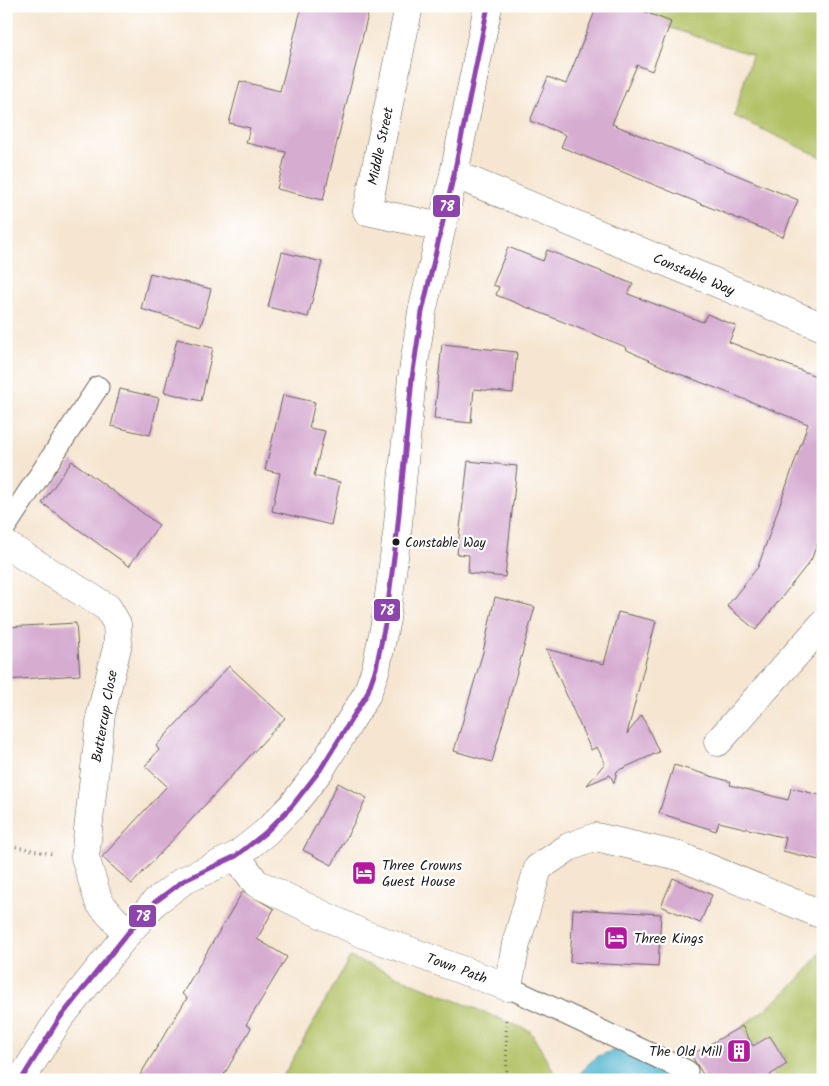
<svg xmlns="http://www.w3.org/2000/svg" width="829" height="1086" viewBox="0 0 829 1086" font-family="Kalam,sans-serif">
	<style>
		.green { fill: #b1c164; stroke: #666e40 }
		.water { fill: #4fb4ce; stroke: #366875 }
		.building { fill: #d6acd1 }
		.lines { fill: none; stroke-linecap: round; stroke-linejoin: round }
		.lane-casing { stroke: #68635b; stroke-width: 23 }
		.street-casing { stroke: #68635b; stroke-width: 29 }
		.path { stroke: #68635b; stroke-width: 3; stroke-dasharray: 1 4; stroke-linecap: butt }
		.lane { stroke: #fff; stroke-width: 21 }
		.street { stroke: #fff; stroke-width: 28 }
		.bus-1-casing { stroke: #fff; stroke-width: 9 }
		.bus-1 { stroke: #8e44ad; stroke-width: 5 }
		.bus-dot { fill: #1c1c1c; stroke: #fff; stroke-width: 2 }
		.labels { text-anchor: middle; stroke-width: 4.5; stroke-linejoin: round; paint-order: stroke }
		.bus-label { font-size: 13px; fill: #1c1c1c; stroke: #fff; text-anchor: start }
		.street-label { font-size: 14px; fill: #1c1c1c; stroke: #fff }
		.poi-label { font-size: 14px; fill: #1c1c1c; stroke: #fff; text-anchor: start }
		.line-badge { stroke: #fff; stroke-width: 2 }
		.badge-label { font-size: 14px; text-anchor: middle; font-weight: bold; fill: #fff }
	</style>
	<rect width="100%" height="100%" fill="#fff"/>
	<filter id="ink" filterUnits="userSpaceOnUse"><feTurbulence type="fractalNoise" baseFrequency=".02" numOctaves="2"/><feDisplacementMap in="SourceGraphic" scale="10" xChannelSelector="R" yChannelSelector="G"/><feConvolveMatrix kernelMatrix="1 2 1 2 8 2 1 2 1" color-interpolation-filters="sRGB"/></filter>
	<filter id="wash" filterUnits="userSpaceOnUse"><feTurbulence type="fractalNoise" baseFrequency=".0096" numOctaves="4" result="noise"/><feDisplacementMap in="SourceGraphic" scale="20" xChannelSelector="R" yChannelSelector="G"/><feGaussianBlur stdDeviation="1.12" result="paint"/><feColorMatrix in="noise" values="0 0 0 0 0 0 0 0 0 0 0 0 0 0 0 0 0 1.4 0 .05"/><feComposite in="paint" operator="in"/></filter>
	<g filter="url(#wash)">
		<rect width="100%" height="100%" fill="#f6e6d1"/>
		<!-- green -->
		<path class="green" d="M 604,6 L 823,6 L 823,158 L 734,116 L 752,55 Z
			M 823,949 L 823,1080 L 776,1080 L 772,1073 L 787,1063 L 771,1036 L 753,1046 L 742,1026 C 773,1005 801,981 823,949 Z
			M 350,957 L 530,1031 L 559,1080 L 281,1080 Z"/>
		<!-- water -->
		<path class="water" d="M 620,1048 L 678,1077 L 680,1080 L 581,1080 L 580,1072 L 596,1057 Z"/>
		<g id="blocks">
			<!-- building -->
			<path class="building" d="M 302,6 L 370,6 L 323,200 L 277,189 L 286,152 L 246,143 L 250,128 L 229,123 L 240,81 L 280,91 Z
				M 597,6 L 630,6 L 671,22 L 652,71 L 637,65 L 612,124 L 798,200 L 783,237 L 561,147 L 566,135 L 530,121 L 548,77 L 566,84 Z
				M 508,247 L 543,261 L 547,250 L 633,284 L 628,294 L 703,322 L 707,314 L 736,326 L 729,342 L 823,379 L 823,529 L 811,560 L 756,630 L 727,606 L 758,567 L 808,424 L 672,371 L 625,349 L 626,347 L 496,295 L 499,287 L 493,285 Z
				M 282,252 L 322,262 L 308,317 L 268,307 Z
				M 150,273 L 211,289 L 201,326 L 141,309 Z
				M 177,339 L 213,348 L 201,401 L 164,392 Z
				M 442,344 L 517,352 L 513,393 L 474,389 L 471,423 L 434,419 Z
				M 120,389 L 159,398 L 150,435 L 111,426 Z
				M 283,395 L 315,402 L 309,428 L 325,431 L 314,476 L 340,482 L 331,525 L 272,511 L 280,473 L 265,470 Z
				M 72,461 L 159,525 L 129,566 L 42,503 Z
				M 468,461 L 517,466 L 505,577 L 468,573 L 469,555 L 457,554 Z
				M 495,597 L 535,607 L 492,762 L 454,751 L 483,652 Z
				M 618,612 L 656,621 L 627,734 L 642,715 L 659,752 L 617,771 L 614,783 L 610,775 L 587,785 L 605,763 L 597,747 L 591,750 L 546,649 L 604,664 Z
				M 76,623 L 80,675 L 6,680 L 6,627 Z
				M 229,666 L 285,718 L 132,884 L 102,857 L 167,786 L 145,766 L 159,750 L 156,746 Z
				M 674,765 L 731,782 L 730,785 L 788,800 L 791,788 L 823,796 L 823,843 L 819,860 L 783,851 L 786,838 L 719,822 L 716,831 L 659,813 Z
				M 338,783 L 367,798 L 332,865 L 303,850 Z
				M 673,878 L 712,895 L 700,923 L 661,906 Z
				M 243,891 L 274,909 L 257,939 L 287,957 L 246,1025 L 251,1028 L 221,1080 L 137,1080 L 187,998 L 182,994 Z
				M 573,909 L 661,914 L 658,967 L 570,962 Z
				M 742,1026 L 753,1046 L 770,1036 L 787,1064 L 770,1075 L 773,1080 L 698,1080 L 704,1076 L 691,1055 Z"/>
		</g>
	</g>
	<g filter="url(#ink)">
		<use href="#blocks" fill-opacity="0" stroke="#68635b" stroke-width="1"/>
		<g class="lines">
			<defs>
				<path id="lane" d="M 6,526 L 98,387
					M 508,987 L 687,1071"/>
				<path id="street" d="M 409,6 L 367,211 L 441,227
					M 454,174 L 823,327
					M 6,545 L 108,608 L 117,624 L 118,643 L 101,714 L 85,857 L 99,902 L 127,934
					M 718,742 L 823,624
					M 236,856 L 256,883 L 361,933 L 508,987 L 516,944 L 538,868 L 569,847 L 596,837 L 679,856 L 823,915
					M 21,1080 L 59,1019 L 127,934 L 155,902 L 183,881 L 236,856 L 265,833 L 292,806 L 320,770 L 367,694 L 376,668 L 386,619 L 397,534 L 412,378 L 422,312 L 454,174 L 488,6"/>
			</defs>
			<!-- lane casing -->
			<use href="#lane" class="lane-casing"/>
			<!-- street casing -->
			<use href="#street" class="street-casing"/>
			<!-- path -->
			<path class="path" d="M 6,845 L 52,854
				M 506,1020 L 507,1080"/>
			<!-- lane -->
			<use href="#lane" class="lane"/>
			<!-- street -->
			<use href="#street" class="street"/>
			<defs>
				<path id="bus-1" d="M 21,1080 L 59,1019 L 127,934 L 155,902 L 183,881 L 236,856 L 265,833 L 292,806 L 320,770 L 367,694 L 376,668 L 386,619 L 397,534 L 412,378 L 422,312 L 454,174 L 488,6"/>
			</defs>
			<!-- bus-1 casing -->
			<use href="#bus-1" class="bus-1-casing"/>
			<!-- bus-1 -->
			<use href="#bus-1" class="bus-1"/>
		</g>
	</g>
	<!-- icons -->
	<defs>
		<symbol id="hotel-square" viewBox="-11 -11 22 22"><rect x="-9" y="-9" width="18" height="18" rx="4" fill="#b5179e" stroke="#fff"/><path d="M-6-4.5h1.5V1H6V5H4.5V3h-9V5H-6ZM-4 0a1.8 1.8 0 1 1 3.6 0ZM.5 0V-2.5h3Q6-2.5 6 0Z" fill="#fff"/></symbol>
		<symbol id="building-square" viewBox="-11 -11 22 22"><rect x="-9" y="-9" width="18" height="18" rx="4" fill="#b5179e" stroke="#fff"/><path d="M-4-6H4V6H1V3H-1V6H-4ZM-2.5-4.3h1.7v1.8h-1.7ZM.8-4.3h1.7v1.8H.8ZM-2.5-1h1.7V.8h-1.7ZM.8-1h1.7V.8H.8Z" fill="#fff"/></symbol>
	</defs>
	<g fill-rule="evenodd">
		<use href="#hotel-square" x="350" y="859" width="28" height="28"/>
		<use href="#hotel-square" x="602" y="924" width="28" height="28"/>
		<use href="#building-square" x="725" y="1037" width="28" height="28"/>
	</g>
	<!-- markers -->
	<circle class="bus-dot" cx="396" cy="542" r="4.5"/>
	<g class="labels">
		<!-- bus labels -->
		<g class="bus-label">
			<text x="405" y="547">Constable Way</text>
		</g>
		<!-- street labels -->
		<g class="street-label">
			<text transform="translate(380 146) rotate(-78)" y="5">Middle Street</text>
			<text transform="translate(694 274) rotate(23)" y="5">Constable Way</text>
			<text transform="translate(104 716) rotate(-80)" y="5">Buttercup Close</text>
			<text transform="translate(457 968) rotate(20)" y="5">Town Path</text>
		</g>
		<!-- poi labels -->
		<g class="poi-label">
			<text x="382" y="870">Three Crowns<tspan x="382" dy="16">Guest House</tspan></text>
			<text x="634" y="943">Three Kings</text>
			<text x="722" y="1056" text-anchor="end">The Old Mill</text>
		</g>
	</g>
	<g class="line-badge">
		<rect x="432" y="194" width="29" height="24" rx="5" fill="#8e44ad"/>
		<rect x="373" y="598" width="28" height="24" rx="5" fill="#8e44ad"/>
		<rect x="128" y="904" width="29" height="24" rx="5" fill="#8e44ad"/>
	</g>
	<g class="badge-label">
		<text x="447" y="211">78</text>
		<text x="387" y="615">78</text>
		<text x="143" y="921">78</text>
	</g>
	<!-- margin -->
	<rect width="829" height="1086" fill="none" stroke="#fff" stroke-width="25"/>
</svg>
